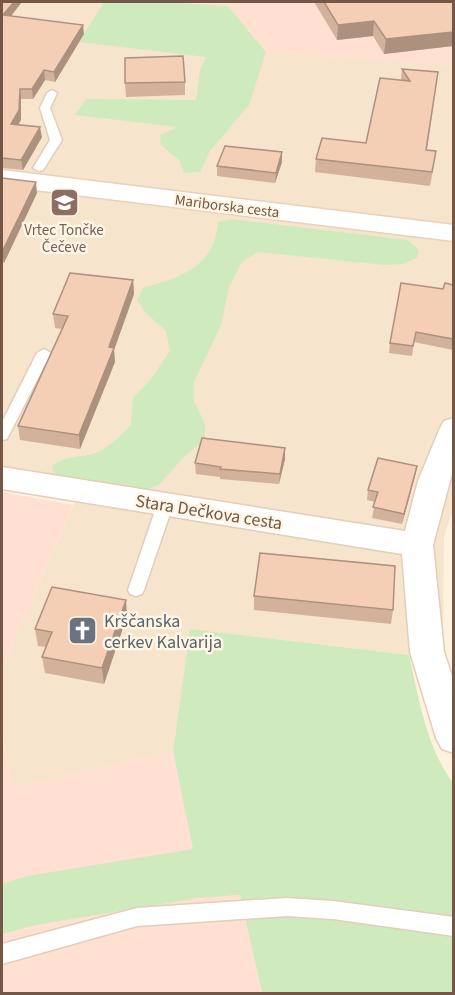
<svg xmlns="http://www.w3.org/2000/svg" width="455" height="995" viewBox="0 0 455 995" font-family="'Source Sans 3',sans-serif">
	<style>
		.residential { fill: #f6e4cd }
		.commercial { fill: #ffe0d1 }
		.green { fill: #cfebbd }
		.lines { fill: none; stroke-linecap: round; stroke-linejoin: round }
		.service-casing { stroke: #e2ceba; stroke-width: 3 }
		.minor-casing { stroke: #e2ceba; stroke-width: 3 }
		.secondary-casing { stroke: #e9d1ba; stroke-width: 3 }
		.service { fill: #fff; fill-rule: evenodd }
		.minor { fill: #fff; fill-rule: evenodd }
		.secondary { fill: #fff; fill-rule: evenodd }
		.wall { fill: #d3b29c }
		.shaded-wall { fill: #ac917f }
		.building { fill: #f5cfb5; stroke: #ac917f; stroke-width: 1.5 }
		.labels { text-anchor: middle; stroke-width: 5; stroke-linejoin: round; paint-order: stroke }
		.far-street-label { font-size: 15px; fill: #755745; stroke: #fff6e6 }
		.far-education-label { font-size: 15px; fill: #785e54; stroke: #fff6e6 }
		.street-label { font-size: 18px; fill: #755745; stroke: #fff6e6 }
		.worship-label { font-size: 18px; fill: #5b616d; stroke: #fff6e6; text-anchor: start }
	</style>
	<rect width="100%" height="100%" fill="#fef2df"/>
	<!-- residential -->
	<path class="residential" d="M 2,2 L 165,2 L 228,6 L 266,52 L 454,65 L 454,506 L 444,537 L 443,644 L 409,655 L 190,629 L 173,751 L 12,788 L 2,730 L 2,669 L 83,483 L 2,469 Z"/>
	<!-- commercial -->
	<path class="commercial" d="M 171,2 L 453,2 L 453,65 L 266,52 L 228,6 Z
		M 2,492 L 73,505 L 2,669 Z
		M 2,730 L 12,788 L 173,751 L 194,849 L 198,897 L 240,895 L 262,993 L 2,993 Z"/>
	<!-- green -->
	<path class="green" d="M 104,2 L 165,2 L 228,6 L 266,52 L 249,105 L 210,151 L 200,172 L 184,173 L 179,160 L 161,145 L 160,135 L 178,127 L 75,115 L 86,99 L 196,100 L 200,70 L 206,57 L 79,42 Z
		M 231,219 L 408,240 L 419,250 L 417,258 L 403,264 L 385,265 L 258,252 L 242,262 L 229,287 L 221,325 L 194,382 L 194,401 L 205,424 L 205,439 L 182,459 L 160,484 L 144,491 L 55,478 L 52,466 C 68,455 75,458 93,454 C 107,450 121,435 131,425 L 133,398 L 151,379 L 170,351 L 166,331 L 146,313 L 137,300 L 143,288 C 182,277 214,267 218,222 Z
		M 190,629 L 409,655 C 419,699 426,746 453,783 L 453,993 L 262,993 L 240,895 L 198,898 L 36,925 L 2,934 L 2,884 L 27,876 L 193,849 L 173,751 Z"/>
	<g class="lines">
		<defs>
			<path id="service" d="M 52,90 L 57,93 L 50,108 L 62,140 L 43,170 L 39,171 L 33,168 L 50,140 L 40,108 L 47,93 Z
				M 44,349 L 51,353 L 9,435 L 7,439 L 2,440 L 2,422 L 37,353 Z
				M 165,499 L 170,501 L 173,505 L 144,590 L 142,594 L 136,596 L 130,594 L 128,590 L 157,505 L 160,501 Z
				M 287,898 L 333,901 L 454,917 L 454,936 L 333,919 L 287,916 L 137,926 L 2,964 L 2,944 L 137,908 Z"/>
			<path id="minor" d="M 454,418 L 454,466 L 433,545 L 444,652 L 454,682 L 454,753 L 442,749 L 436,738 L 410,652 L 402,554 L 2,489 L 2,467 L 405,531 L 418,481 L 440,428 L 444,421 Z"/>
			<path id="secondary" d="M 2,170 L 454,225 L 454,241 L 2,186 Z"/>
		</defs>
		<!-- service casing -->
		<use href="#service" class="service-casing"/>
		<!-- minor casing -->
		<use href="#minor" class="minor-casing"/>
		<!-- secondary casing -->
		<use href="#secondary" class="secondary-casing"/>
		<!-- service -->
		<use href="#service" class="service"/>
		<!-- minor -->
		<use href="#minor" class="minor"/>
		<!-- secondary -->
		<use href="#secondary" class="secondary"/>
	</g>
	<!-- wall -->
	<path class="wall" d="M 2,2 L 11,16 L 84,34 L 55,82 L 45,80 L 33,99 L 21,99 L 21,120 L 18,125 L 42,137 L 23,170 L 2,168 Z
		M 314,2 L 453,2 L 453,46 L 384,54 L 373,36 L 337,40 Z
		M 402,69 L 438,72 L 427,150 L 434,165 L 430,186 L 315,172 L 316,159 L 366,143 L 401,80 Z
		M 185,82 L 185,95 L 126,97 L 125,83 Z
		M 282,152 L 282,162 L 275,183 L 217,176 L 217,166 Z
		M 2,178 L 37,193 L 4,263 L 2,262 Z
		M 133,280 L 134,294 L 114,350 L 115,362 L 80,449 L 20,440 L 18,426 L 62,329 L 55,328 L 53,314 Z
		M 453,285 L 453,350 L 414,342 L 412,356 L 389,353 L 390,343 L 443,289 Z
		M 285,459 L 279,484 L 220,479 L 220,477 L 196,474 L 195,463 Z
		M 417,466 L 415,476 L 402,524 L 372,518 L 375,502 L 367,500 L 368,490 Z
		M 254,596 L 393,610 L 391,624 L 254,610 Z
		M 127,616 L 104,684 L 45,673 L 42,657 L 46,647 L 38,646 L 35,629 Z"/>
	<!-- shaded-wall -->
	<path class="shaded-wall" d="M 14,2 L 22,2 L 4,25 L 3,15 Z
		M 374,21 L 373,36 L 337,40 L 338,25 Z
		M 83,25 L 84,34 L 55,82 L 54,72 Z
		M 453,32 L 453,46 L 384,54 L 386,39 Z
		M 44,70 L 45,80 L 33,99 L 32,89 Z
		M 20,89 L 21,99 L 21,120 L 12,134 L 11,124 Z
		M 40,127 L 42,137 L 23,170 L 21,160 Z
		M 282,152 L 282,162 L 275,183 L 276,173 Z
		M 36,182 L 37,193 L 4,263 L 2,252 Z
		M 133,280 L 134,294 L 114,350 L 115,362 L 80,449 L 79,435 Z
		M 285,448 L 285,459 L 279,484 L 280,474 Z
		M 417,466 L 415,476 L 402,524 L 404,514 Z
		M 126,600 L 127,616 L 104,684 L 102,668 Z"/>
	<!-- building -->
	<path class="building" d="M 2,2 L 14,2 L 3,15 L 83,25 L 54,72 L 44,70 L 32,89 L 20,89 L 19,110 L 11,124 L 40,127 L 21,160 L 2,158 Z
		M 324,2 L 453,2 L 453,32 L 386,39 L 374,21 L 338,25 Z
		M 183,56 L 185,82 L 125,83 L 125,58 Z
		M 402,69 L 438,72 L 426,150 L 436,151 L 432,172 L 316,159 L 322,138 L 366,143 L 380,78 L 410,81 Z
		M 225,146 L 282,152 L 276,173 L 217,166 Z
		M 2,178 L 36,182 L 2,252 Z
		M 70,273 L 133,280 L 109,347 L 114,348 L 79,435 L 18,426 L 68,316 L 53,314 Z
		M 401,283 L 443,289 L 445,283 L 453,285 L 453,339 L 416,332 L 413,346 L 390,343 Z
		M 202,438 L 285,448 L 280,474 L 220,469 L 221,467 L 195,463 Z
		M 378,458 L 417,466 L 404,514 L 373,507 L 378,492 L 368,490 Z
		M 260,553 L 395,566 L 393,610 L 254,596 Z
		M 52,587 L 126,600 L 102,668 L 42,657 L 52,632 L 35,629 Z"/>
	<!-- icons -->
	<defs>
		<symbol id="school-square" viewBox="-11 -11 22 22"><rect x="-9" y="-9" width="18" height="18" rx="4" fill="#8d6e63" stroke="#fff6e6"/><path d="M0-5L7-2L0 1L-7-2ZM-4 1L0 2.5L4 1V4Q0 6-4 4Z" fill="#fff"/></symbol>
		<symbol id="church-square" viewBox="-11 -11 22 22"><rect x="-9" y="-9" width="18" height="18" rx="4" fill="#6b7280" stroke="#fff6e6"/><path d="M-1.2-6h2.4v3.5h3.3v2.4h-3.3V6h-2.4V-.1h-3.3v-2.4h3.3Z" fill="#fff"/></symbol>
	</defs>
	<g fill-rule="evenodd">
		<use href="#school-square" x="48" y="186" width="33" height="33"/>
		<use href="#church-square" x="66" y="614" width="33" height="33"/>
	</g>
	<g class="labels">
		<!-- far-street labels -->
		<g class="far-street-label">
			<text transform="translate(227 206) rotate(7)" y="5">Mariborska cesta</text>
		</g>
		<!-- far-education labels -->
		<g class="far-education-label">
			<text x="64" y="235">Vrtec Tončke<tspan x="64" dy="17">Čečeve</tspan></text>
		</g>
		<!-- street labels -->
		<g class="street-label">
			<text transform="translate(209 512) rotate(9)" y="6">Stara Dečkova cesta</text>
		</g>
		<!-- worship labels -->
		<g class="worship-label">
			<text x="104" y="627">Krščanska<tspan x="104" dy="21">cerkev Kalvarija</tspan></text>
		</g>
	</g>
	<!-- border -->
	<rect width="455" height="995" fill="none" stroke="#755745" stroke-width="6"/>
</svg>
